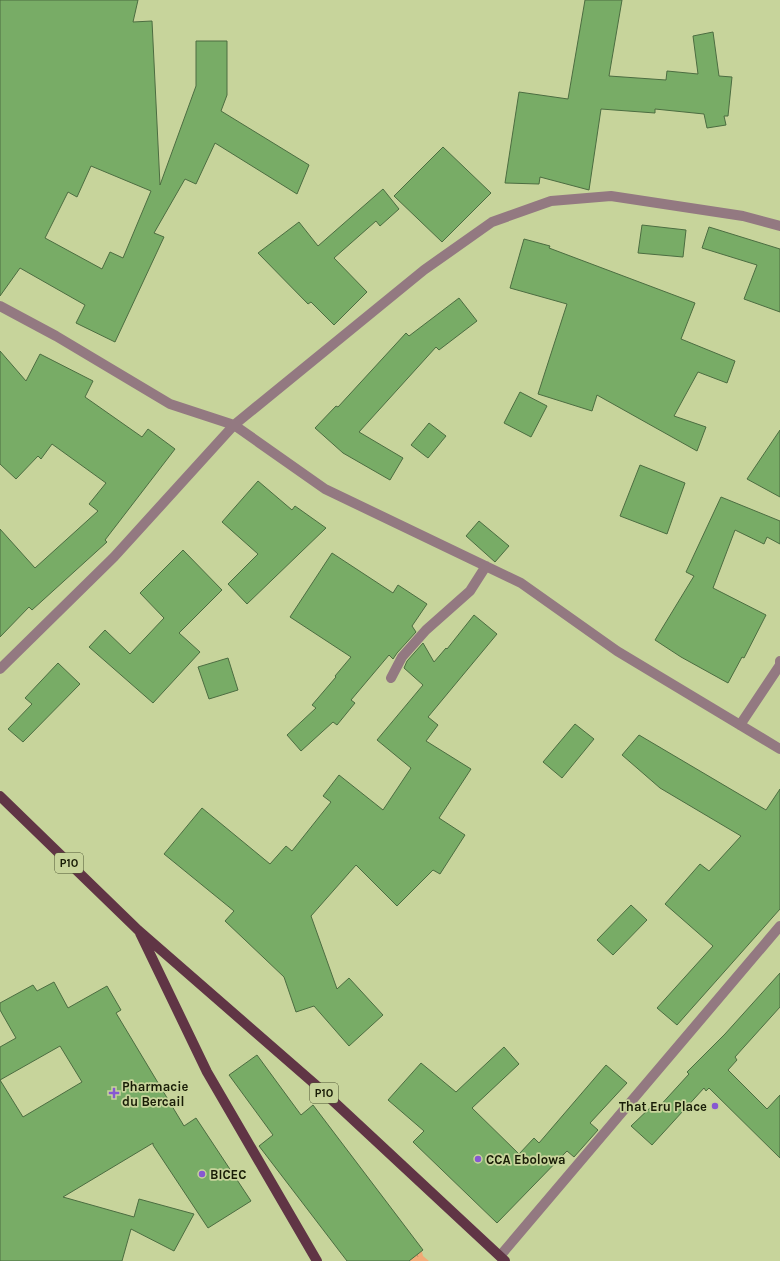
<svg xmlns="http://www.w3.org/2000/svg" width="780" height="1261" viewBox="0 0 780 1261" font-family="Karla,sans-serif">
	<style>
		.park { fill: url(#park-crowns) }
		.building { fill: #78ac66; stroke: #4c6d41; fill-rule: evenodd }
		.lines { fill: none; stroke-linecap: round; stroke-linejoin: round }
		.minor { stroke: #937981; stroke-width: 10 }
		.major { stroke: #603545; stroke-width: 10 }
		.poi-dot { fill: #8759d2; stroke: #c7d49b; stroke-width: 1.5 }
		.labels { text-anchor: middle; stroke-width: 3.5; stroke-linejoin: round; paint-order: stroke }
		.shield { fill: #c7d49b; stroke: #4d5433; stroke-width: 1 }
		.shield-label { font-size: 12px; font-weight: bold; fill: #191d07 }
		.poi-label { font-size: 13px; font-weight: bold; fill: #191d07; stroke: #c7d49b; text-anchor: start }
	</style>
	<defs>
		<pattern id="park-crowns" width="20" height="18" patternUnits="userSpaceOnUse"><rect width="20" height="18" fill="#f0ab77"/><path d="M2 6a3 3 0 1 1 6 0M12 15a3 3 0 1 1 6 0" fill="none" stroke="#cd9365"/></pattern>
	</defs>
	<rect width="100%" height="100%" fill="#c7d49b"/>
	<!-- park -->
	<path class="park" d="M 421,1248 L 423,1256 L 429,1261 L 409,1261 Z"/>
	<!-- building -->
	<path class="building" d="M 0,0 L 138,0 L 133,22 L 152,21 L 160,185 L 196,86 L 196,41 L 227,41 L 227,95 L 221,111 L 309,165 L 297,194 L 215,143 L 196,184 L 185,179 L 154,233 L 164,237 L 115,342 L 76,323 L 85,305 L 20,268 L 0,296 ZM 91,166 L 151,191 L 123,258 L 110,252 L 102,269 L 45,238 L 68,192 L 77,197 Z
		M 585,0 L 622,0 L 609,76 L 666,80 L 667,71 L 698,74 L 693,36 L 713,32 L 719,76 L 732,77 L 728,116 L 724,116 L 726,125 L 707,128 L 704,114 L 655,109 L 655,113 L 601,109 L 589,190 L 540,177 L 539,184 L 505,183 L 519,92 L 568,99 Z
		M 443,147 L 491,193 L 442,242 L 394,196 Z
		M 383,189 L 399,209 L 380,226 L 376,221 L 334,258 L 367,292 L 334,325 L 311,302 L 308,304 L 258,253 L 299,222 L 318,246 Z
		M 642,225 L 686,230 L 683,257 L 638,253 Z
		M 709,227 L 780,249 L 780,312 L 744,299 L 757,265 L 702,248 Z
		M 524,239 L 550,246 L 549,248 L 695,303 L 681,339 L 735,361 L 727,383 L 698,372 L 674,416 L 706,427 L 697,451 L 597,395 L 592,411 L 538,394 L 567,304 L 510,288 Z
		M 459,298 L 477,321 L 439,350 L 436,347 L 359,432 L 403,458 L 390,480 L 343,453 L 315,428 L 336,406 L 338,407 L 406,333 L 409,336 Z
		M 0,351 L 26,381 L 40,354 L 93,381 L 85,397 L 142,437 L 148,429 L 175,449 L 105,540 L 107,542 L 32,610 L 29,607 L 0,637 L 0,529 L 35,568 L 98,511 L 89,504 L 106,483 L 52,444 L 41,459 L 38,456 L 16,479 L 0,464 Z
		M 520,392 L 547,406 L 531,437 L 504,423 Z
		M 429,423 L 446,436 L 428,458 L 411,445 Z
		M 780,430 L 780,497 L 747,479 Z
		M 640,465 L 685,483 L 667,534 L 620,516 Z
		M 258,481 L 292,510 L 295,506 L 326,528 L 247,604 L 228,584 L 258,554 L 222,522 Z
		M 721,497 L 780,521 L 780,544 L 767,537 L 764,544 L 735,530 L 713,588 L 766,615 L 744,658 L 742,657 L 728,683 L 681,657 L 655,640 L 694,576 L 686,572 Z
		M 479,521 L 509,546 L 495,562 L 466,536 Z
		M 183,550 L 222,590 L 179,633 L 200,652 L 153,703 L 89,647 L 105,630 L 130,654 L 164,618 L 140,593 Z
		M 332,553 L 393,593 L 398,585 L 427,604 L 412,626 L 416,632 L 397,653 L 393,659 L 389,655 L 351,700 L 355,703 L 337,725 L 333,722 L 301,751 L 287,735 L 316,708 L 312,705 L 336,677 L 335,676 L 351,657 L 290,617 Z
		M 474,615 L 497,634 L 428,717 L 438,725 L 426,741 L 471,769 L 439,818 L 465,835 L 440,874 L 433,870 L 397,906 L 356,865 L 311,916 L 337,989 L 349,978 L 383,1015 L 349,1046 L 314,1006 L 296,1012 L 284,977 L 225,921 L 234,911 L 164,854 L 202,808 L 270,864 L 286,846 L 292,851 L 331,802 L 323,796 L 339,775 L 383,810 L 411,768 L 377,740 L 423,685 L 404,668 L 407,661 L 423,643 L 434,662 L 446,648 L 447,649 Z
		M 228,658 L 238,690 L 209,699 L 198,667 Z
		M 58,663 L 80,684 L 23,742 L 8,729 L 32,704 L 25,698 Z
		M 575,724 L 594,739 L 562,778 L 543,762 Z
		M 639,735 L 766,810 L 780,789 L 780,909 L 677,1025 L 657,1008 L 713,946 L 665,904 L 700,864 L 709,871 L 741,836 L 660,788 L 622,755 Z
		M 631,905 L 647,920 L 613,955 L 597,940 Z
		M 780,973 L 780,1007 L 735,1057 L 737,1060 L 728,1070 L 767,1109 L 780,1095 L 780,1158 L 709,1088 L 706,1091 L 704,1088 L 652,1145 L 631,1126 L 653,1105 L 657,1109 L 689,1074 L 687,1072 L 725,1034 Z
		M 54,982 L 68,1008 L 107,986 L 121,1010 L 116,1013 L 184,1126 L 196,1118 L 251,1201 L 208,1228 L 153,1145 L 153,1143 L 63,1197 L 134,1217 L 139,1199 L 194,1214 L 174,1251 L 131,1229 L 122,1261 L 0,1261 L 0,1047 L 16,1038 L 0,1010 L 0,1003 L 33,985 L 37,991 ZM 60,1046 L 82,1082 L 23,1117 L 0,1080 Z
		M 504,1047 L 519,1064 L 472,1108 L 519,1154 L 534,1138 L 539,1143 L 606,1065 L 627,1083 L 590,1123 L 598,1130 L 574,1157 L 567,1151 L 497,1223 L 413,1142 L 424,1131 L 388,1100 L 421,1063 L 456,1092 Z
		M 257,1055 L 301,1115 L 313,1105 L 423,1250 L 409,1261 L 347,1261 L 259,1146 L 273,1135 L 229,1075 Z"/>
	<g class="lines">
		<!-- minor -->
		<path class="minor" d="M 0,306 L 56,336 L 170,404 L 234,425 L 325,489 L 521,583 L 617,651 L 780,749
			M 0,669 L 114,557 L 234,425 L 424,270 L 492,222 L 551,201 L 611,196 L 743,216 L 780,226
			M 391,678 L 402,657 L 426,630 L 470,591 L 486,566
			M 740,725 L 780,665 L 780,661
			M 500,1256 L 780,926"/>
		<!-- major -->
		<path class="major" d="M 0,796 L 138,930 L 317,1086 L 505,1261
			M 140,933 L 207,1072 L 317,1261"/>
	</g>
	<!-- markers -->
	<g class="poi-dot">
		<path d="M112 1087h4v4h4v4h-4v4h-4v-4h-4v-4h4z"/>
		<circle cx="715" cy="1106" r="4"/>
		<circle cx="478" cy="1159" r="4"/>
		<circle cx="202" cy="1174" r="4"/>
	</g>
	<g class="labels">
		<!-- shield labels -->
		<g class="shield">
			<rect x="55" y="853" width="28" height="20" rx="3"/>
			<rect x="310" y="1083" width="28" height="20" rx="3"/>
		</g>
		<g class="shield-label">
			<text x="69" y="867">P10</text>
			<text x="324" y="1097">P10</text>
		</g>
		<!-- poi labels -->
		<g class="poi-label">
			<text x="122" y="1091">Pharmacie<tspan x="122" dy="15">du Bercail</tspan></text>
			<text x="707" y="1111" text-anchor="end">That Eru Place</text>
			<text x="486" y="1164">CCA Ebolowa</text>
			<text x="210" y="1179">BICEC</text>
		</g>
	</g>
</svg>
